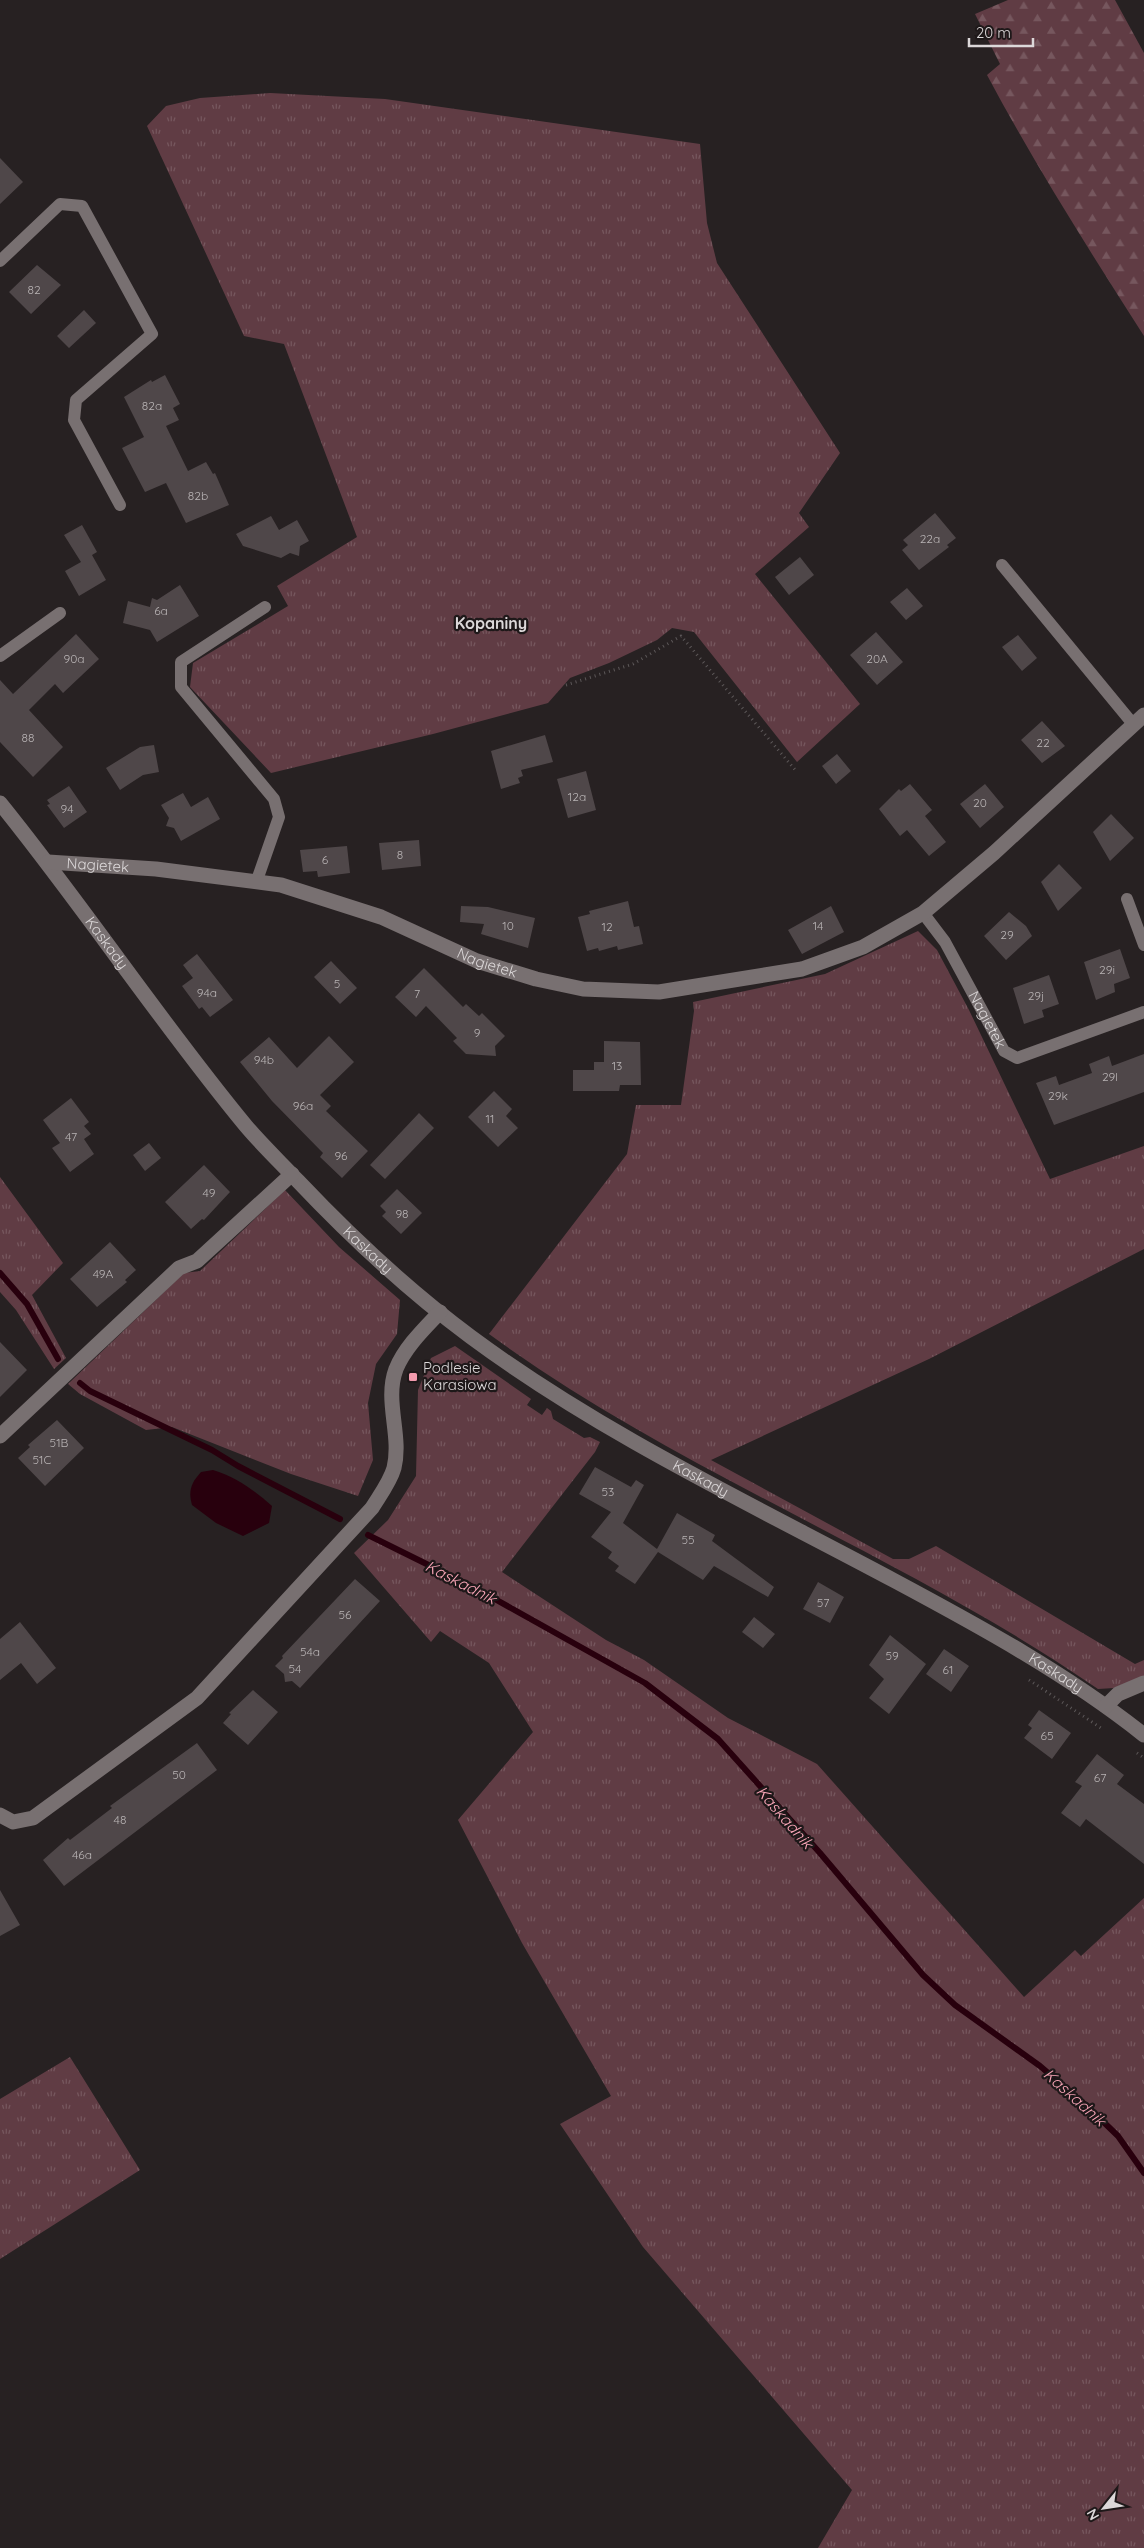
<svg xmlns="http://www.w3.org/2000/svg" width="1144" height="2548" viewBox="0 0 1144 2548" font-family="Quicksand,sans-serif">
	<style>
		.grass { fill: url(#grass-tufts) }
		.forest { fill: url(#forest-firs) }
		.water { fill: #28000d }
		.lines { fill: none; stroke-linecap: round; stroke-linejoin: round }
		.stream { stroke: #28000d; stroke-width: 6 }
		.building { fill: #4f4749 }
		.path { stroke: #5d5859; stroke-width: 3; stroke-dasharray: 1 4; stroke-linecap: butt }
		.lane { stroke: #787071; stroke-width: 12 }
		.street { stroke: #787071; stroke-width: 15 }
		.poi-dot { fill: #f29aad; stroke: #1e1819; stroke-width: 2 }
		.labels { text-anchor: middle; stroke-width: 4.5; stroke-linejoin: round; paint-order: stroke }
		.number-label { font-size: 12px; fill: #b9b4b5 }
		.street-label { font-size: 15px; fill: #dcd8d9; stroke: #1e1819 }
		.poi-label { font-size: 15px; fill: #dcd8d9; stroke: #1e1819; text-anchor: start }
		.neighbourhood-label { font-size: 16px; font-weight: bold; fill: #dcd8d9; stroke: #1e1819 }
		.water-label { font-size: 16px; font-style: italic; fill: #faa6b8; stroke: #1e1819 }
	</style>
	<defs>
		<pattern id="grass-tufts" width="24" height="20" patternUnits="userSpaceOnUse" patternTransform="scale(1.25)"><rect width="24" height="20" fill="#603c44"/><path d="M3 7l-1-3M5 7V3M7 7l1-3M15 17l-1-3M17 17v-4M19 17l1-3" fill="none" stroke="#76575e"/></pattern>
		<pattern id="forest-firs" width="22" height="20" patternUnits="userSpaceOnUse" patternTransform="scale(1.25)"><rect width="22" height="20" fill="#603c44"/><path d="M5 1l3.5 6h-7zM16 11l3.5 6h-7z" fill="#76575e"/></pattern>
	</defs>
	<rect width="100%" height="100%" fill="#272122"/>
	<!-- grass -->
	<path class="grass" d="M 270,93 L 385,99 L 700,144 L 707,223 L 717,263 L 840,453 L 799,513 L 809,527 L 755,574 L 860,704 L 797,762 L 694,632 L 672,628 L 657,640 L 609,663 L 570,678 L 548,703 L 433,734 L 271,773 L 190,687 L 193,663 L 288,606 L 277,586 L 357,537 L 284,344 L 244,336 L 147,126 L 166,106 L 200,98 Z
		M 918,931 L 937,950 L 969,1010 L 1050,1179 L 1144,1146 L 1144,1249 L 929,1359 L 711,1460 L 893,1559 L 909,1559 L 936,1546 L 1135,1664 L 1144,1660 L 1144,1676 L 1114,1688 L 1098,1689 C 904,1555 679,1473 489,1334 L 627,1154 L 636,1105 L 681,1105 L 694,1011 L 693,1002 L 825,974 Z
		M 0,1177 L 63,1263 L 32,1295 L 66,1358 L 54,1369 L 16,1310 L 0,1292 Z
		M 285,1190 L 339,1247 L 400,1300 L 397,1334 L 376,1364 L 368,1403 L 373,1460 L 358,1496 L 291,1474 L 172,1427 L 146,1430 L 80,1394 L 68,1384 L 184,1273 L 200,1271 Z
		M 455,1346 L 531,1399 L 527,1405 L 542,1415 L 547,1408 L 551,1411 L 553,1419 L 584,1438 L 590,1437 L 600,1442 L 595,1452 L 502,1572 L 606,1640 L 644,1660 L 728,1718 L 817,1764 L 1024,1997 L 1075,1950 L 1081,1956 L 1144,1898 L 1144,2548 L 818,2548 L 852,2490 L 643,2247 L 560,2124 L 611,2096 L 522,1943 L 458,1820 L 533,1732 L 489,1663 L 440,1631 L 431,1642 L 354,1553 L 388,1520 L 416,1476 L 418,1390 L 431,1358 Z
		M 70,2057 L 140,2170 L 0,2259 L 0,2099 Z"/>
	<!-- forest -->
	<path class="forest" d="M 1008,0 L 1115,0 L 1144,53 L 1144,336 C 1089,250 1035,165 987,75 L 1000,64 L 975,14 Z"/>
	<!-- water -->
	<path class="water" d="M 213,1470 C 236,1477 254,1490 272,1506 L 269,1523 L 243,1536 L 216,1523 L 192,1505 C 188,1491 191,1483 201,1472 Z"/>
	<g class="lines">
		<!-- stream -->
		<path class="stream" d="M 0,1273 L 27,1304 L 58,1359
			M 80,1383 L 90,1391 L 212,1450 L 238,1466 L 340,1519
			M 368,1535 L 477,1589 L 645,1683 L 718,1739 L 820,1853 L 923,1975 L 955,2005 L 1040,2066 L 1089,2108 L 1118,2136 L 1144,2173"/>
	</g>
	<!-- building -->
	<path class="building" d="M 0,158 L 23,182 L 0,204 Z
		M 37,265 L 61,285 L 31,314 L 9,292 Z
		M 84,310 L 96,323 L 69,348 L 57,336 Z
		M 165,375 L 180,404 L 173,408 L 179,420 L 166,426 L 188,471 L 206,462 L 213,474 L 215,473 L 229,505 L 186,523 L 166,483 L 145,492 L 122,448 L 144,437 L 124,397 L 151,380 L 152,382 Z
		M 935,513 L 956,538 L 947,545 L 949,547 L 919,570 L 902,550 L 908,545 L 903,540 Z
		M 271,516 L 279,530 L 297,520 L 309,541 L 300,546 L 299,556 L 290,553 L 281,558 L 243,546 L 236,534 Z
		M 82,525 L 97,552 L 92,555 L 106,580 L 79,596 L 65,571 L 81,562 L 64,535 Z
		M 800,557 L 814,575 L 789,595 L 775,577 Z
		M 180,585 L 199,616 L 157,642 L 150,630 L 123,623 L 128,601 L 150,607 L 152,598 L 157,600 Z
		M 907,588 L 923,606 L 906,620 L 890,602 Z
		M 876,632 L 903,662 L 877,685 L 850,655 Z
		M 76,634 L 99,659 L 63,693 L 55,684 L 29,710 L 63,747 L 33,777 L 0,742 L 0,680 L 13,694 Z
		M 1018,635 L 1037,658 L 1022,671 L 1002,647 Z
		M 1042,721 L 1065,746 L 1042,763 L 1021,740 Z
		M 545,735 L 553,762 L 521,770 L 523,776 L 518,778 L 520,783 L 501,789 L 491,751 Z
		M 154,745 L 159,772 L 143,775 L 120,790 L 106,768 L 140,747 Z
		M 837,754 L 851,771 L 836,784 L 822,766 Z
		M 586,771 L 596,810 L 568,818 L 557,779 Z
		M 910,784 L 932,810 L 925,816 L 946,842 L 929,856 L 907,830 L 900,836 L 879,809 L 899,789 L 901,791 Z
		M 985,784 L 1004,807 L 980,828 L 960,804 Z
		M 69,786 L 87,812 L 64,828 L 47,805 L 50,804 L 47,800 Z
		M 183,793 L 191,807 L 208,797 L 220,819 L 181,841 L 174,828 L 166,826 L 169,818 L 161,805 Z
		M 1111,814 L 1134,838 L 1110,861 L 1093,832 Z
		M 419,840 L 421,866 L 382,870 L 379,843 Z
		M 347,846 L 350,873 L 318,877 L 317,871 L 303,872 L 300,850 Z
		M 1059,864 L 1082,888 L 1058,911 L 1041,882 Z
		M 628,901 L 634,927 L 639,926 L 643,944 L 618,950 L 617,946 L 599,951 L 598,948 L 587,951 L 578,917 L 590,914 L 589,911 Z
		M 461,906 L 488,907 L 535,918 L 528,948 L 481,934 L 484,924 L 460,922 Z
		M 831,906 L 844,932 L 802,954 L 788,930 Z
		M 1009,912 L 1026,926 L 1032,936 L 1006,960 L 984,936 Z
		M 1120,949 L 1130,978 L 1114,984 L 1115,992 L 1096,1000 L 1084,962 Z
		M 197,954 L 233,1000 L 210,1017 L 202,1007 L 199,1009 L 182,986 L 193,978 L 183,965 Z
		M 331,961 L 357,988 L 340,1004 L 314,977 Z
		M 424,968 L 463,1007 L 466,1004 L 479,1016 L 482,1013 L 505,1036 L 495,1046 L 496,1056 L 466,1054 L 453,1041 L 457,1038 L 426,1006 L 416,1017 L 395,997 Z
		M 1049,975 L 1059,1004 L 1042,1010 L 1044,1017 L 1024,1024 L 1013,988 Z
		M 329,1036 L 354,1062 L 320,1095 L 331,1106 L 326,1111 L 368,1151 L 342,1178 L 320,1157 L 323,1153 L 272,1101 L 240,1062 L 269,1037 L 297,1068 Z
		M 604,1041 L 640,1042 L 641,1085 L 620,1085 L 619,1091 L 573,1091 L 573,1070 L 594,1070 L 594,1062 L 604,1062 Z
		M 1144,1054 L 1144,1092 L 1054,1125 L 1036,1083 L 1056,1076 L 1059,1085 L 1092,1073 L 1089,1064 L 1109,1056 L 1112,1066 Z
		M 494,1091 L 512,1109 L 506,1116 L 518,1128 L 498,1147 L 468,1117 Z
		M 71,1098 L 89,1122 L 84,1126 L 91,1134 L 84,1139 L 94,1154 L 70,1172 L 52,1148 L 60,1143 L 43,1120 Z
		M 419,1113 L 434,1128 L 385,1179 L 370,1165 Z
		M 149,1143 L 161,1158 L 145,1171 L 133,1155 Z
		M 204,1165 L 230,1192 L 204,1220 L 202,1219 L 191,1229 L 165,1202 Z
		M 397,1189 L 422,1213 L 401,1234 L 382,1216 L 386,1212 L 380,1206 Z
		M 110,1242 L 136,1270 L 125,1280 L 127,1282 L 97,1307 L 70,1279 Z
		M 0,1342 L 27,1370 L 0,1397 Z
		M 57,1420 L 84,1448 L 45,1486 L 18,1458 L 30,1447 L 28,1445 Z
		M 595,1467 L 631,1487 L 636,1480 L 644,1485 L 623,1523 L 657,1549 L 677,1513 L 715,1535 L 712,1541 L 774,1587 L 768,1597 L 714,1566 L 703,1580 L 658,1552 L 635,1584 L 615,1571 L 619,1566 L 608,1558 L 612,1552 L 591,1537 L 611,1512 L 579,1494 Z
		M 355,1579 L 380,1601 L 300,1688 L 292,1681 L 285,1682 L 284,1674 L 275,1666 L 283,1658 L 282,1656 Z
		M 818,1582 L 844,1597 L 830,1623 L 803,1609 Z
		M 754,1617 L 775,1634 L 763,1648 L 742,1632 Z
		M 20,1622 L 56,1668 L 37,1684 L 21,1663 L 0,1680 L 0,1639 Z
		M 890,1635 L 926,1664 L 889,1714 L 869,1698 L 884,1679 L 869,1665 Z
		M 944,1649 L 969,1666 L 951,1692 L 926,1674 Z
		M 253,1690 L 278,1712 L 248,1745 L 223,1723 L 231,1714 L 229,1713 Z
		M 1039,1710 L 1071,1733 L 1052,1759 L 1024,1738 L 1032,1728 L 1028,1725 Z
		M 197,1743 L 217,1770 L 64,1886 L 43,1860 L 68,1838 L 70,1840 L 112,1808 L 110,1806 Z
		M 1097,1754 L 1124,1775 L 1117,1784 L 1144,1804 L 1144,1864 L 1086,1819 L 1080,1827 L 1061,1813 L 1082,1786 L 1075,1782 Z
		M 0,1890 L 20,1925 L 0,1936 Z"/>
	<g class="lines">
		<!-- path -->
		<path class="path" d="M 566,685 L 633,664 L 681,636 L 797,772
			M 1029,1680 L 1101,1728
			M 1137,1753 L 1144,1758"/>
		<!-- lane -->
		<g class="lane">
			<path d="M 0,261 L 60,204 L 82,206 L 152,334 L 76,400 L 74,420 L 120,505"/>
			<path d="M 1002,565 L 1133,724"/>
			<path d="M 0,656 L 60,613"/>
			<path d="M 257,880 L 279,817 L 274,799 L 181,687 L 181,662 L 265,607"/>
			<path d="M 1127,899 L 1144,945"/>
			<path id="s1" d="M 923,913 L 945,942 L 1004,1051 L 1017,1058 L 1144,1012"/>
		</g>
		<!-- street -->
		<g class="street">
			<path id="s2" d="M 0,803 C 85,908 160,1022 246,1126 C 262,1145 281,1163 298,1181 C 351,1237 409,1291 471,1337 C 602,1434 751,1504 895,1581 C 981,1627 1067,1674 1144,1735"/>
			<path id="s3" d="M 48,862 L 156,869 L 281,885 L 381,917 L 477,961 L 536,979 L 583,989 L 659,992 L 802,969 L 863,947 L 923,913 L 994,853 L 1144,715"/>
			<path d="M 0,1436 L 179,1268 L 197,1261 L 292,1174"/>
			<path d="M 1106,1706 L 1118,1694 L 1144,1683"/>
			<path d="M 0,1815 L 13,1822 L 33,1818 L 197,1698 L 372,1508 C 380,1495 390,1482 394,1468 C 402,1435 384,1401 396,1369 C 405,1347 424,1329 440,1312"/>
		</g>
	</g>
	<!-- markers -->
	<rect class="poi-dot" x="408" y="1372" width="10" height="10" rx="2.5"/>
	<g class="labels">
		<!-- number labels -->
		<g class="number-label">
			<text x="34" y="294">82</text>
			<text x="152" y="410">82a</text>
			<text x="198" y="500">82b</text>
			<text x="930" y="543">22a</text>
			<text x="161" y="615">6a</text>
			<text x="74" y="663">90a</text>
			<text x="877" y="663">20A</text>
			<text x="28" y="742">88</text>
			<text x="1043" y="747">22</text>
			<text x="577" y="801">12a</text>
			<text x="980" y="807">20</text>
			<text x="67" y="813">94</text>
			<text x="400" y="859">8</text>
			<text x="325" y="864">6</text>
			<text x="508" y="930">10</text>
			<text x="818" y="930">14</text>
			<text x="607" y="931">12</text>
			<text x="1007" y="939">29</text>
			<text x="1107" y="974">29i</text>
			<text x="337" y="988">5</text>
			<text x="207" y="997">94a</text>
			<text x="417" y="998">7</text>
			<text x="1036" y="1000">29j</text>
			<text x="477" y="1037">9</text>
			<text x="264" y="1064">94b</text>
			<text x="617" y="1070">13</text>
			<text x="1110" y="1081">29l</text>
			<text x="1058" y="1100">29k</text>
			<text x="303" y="1110">96a</text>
			<text x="490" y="1123">11</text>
			<text x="71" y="1141">47</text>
			<text x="341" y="1160">96</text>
			<text x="209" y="1197">49</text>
			<text x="402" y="1218">98</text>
			<text x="103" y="1278">49A</text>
			<text x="59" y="1447">51B</text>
			<text x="42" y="1464">51C</text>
			<text x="608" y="1496">53</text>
			<text x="688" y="1544">55</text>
			<text x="823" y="1607">57</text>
			<text x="345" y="1619">56</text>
			<text x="310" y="1656">54a</text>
			<text x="892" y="1660">59</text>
			<text x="295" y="1673">54</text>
			<text x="948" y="1674">61</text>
			<text x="1047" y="1740">65</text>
			<text x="179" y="1779">50</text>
			<text x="1100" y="1782">67</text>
			<text x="120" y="1824">48</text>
			<text x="82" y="1859">46a</text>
		</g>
		<!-- street labels -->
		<g class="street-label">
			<text dy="5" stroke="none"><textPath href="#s3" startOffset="50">Nagietek</textPath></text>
			<text dy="5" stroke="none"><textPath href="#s2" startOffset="176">Kaskady</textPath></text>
			<text dy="5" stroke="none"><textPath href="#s3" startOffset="455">Nagietek</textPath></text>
			<text dy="5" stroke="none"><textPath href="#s1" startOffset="125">Nagietek</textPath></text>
			<text dy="5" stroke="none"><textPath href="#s2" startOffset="580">Kaskady</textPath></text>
			<text dy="5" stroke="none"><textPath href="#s2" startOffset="985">Kaskady</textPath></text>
			<text dy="5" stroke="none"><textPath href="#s2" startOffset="1390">Kaskady</textPath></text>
		</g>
		<!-- poi labels -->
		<g class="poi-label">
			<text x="423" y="1373">Podlesie<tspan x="423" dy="17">Karasiowa</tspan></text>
		</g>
		<!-- neighbourhood labels -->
		<g class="neighbourhood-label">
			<text x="491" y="629">Kopaniny</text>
		</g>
		<!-- water labels -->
		<g class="water-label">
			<text transform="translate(461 1582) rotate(27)" y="6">Kaskadnik</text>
			<text transform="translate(785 1817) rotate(49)" y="6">Kaskadnik</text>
			<text transform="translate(1075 2097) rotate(42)" y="6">Kaskadnik</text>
		</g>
	</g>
	<!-- north arrow -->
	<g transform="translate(1104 2508) rotate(240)" stroke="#1e1819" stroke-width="4" paint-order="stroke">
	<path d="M0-4L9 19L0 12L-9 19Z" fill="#dcd8d9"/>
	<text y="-8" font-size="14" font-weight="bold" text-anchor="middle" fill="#dcd8d9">N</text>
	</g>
	<!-- scale -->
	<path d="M969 38v8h64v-8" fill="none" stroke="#dcd8d9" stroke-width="2.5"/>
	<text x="976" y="38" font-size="15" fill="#dcd8d9" stroke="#1e1819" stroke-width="4" paint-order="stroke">20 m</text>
</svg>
